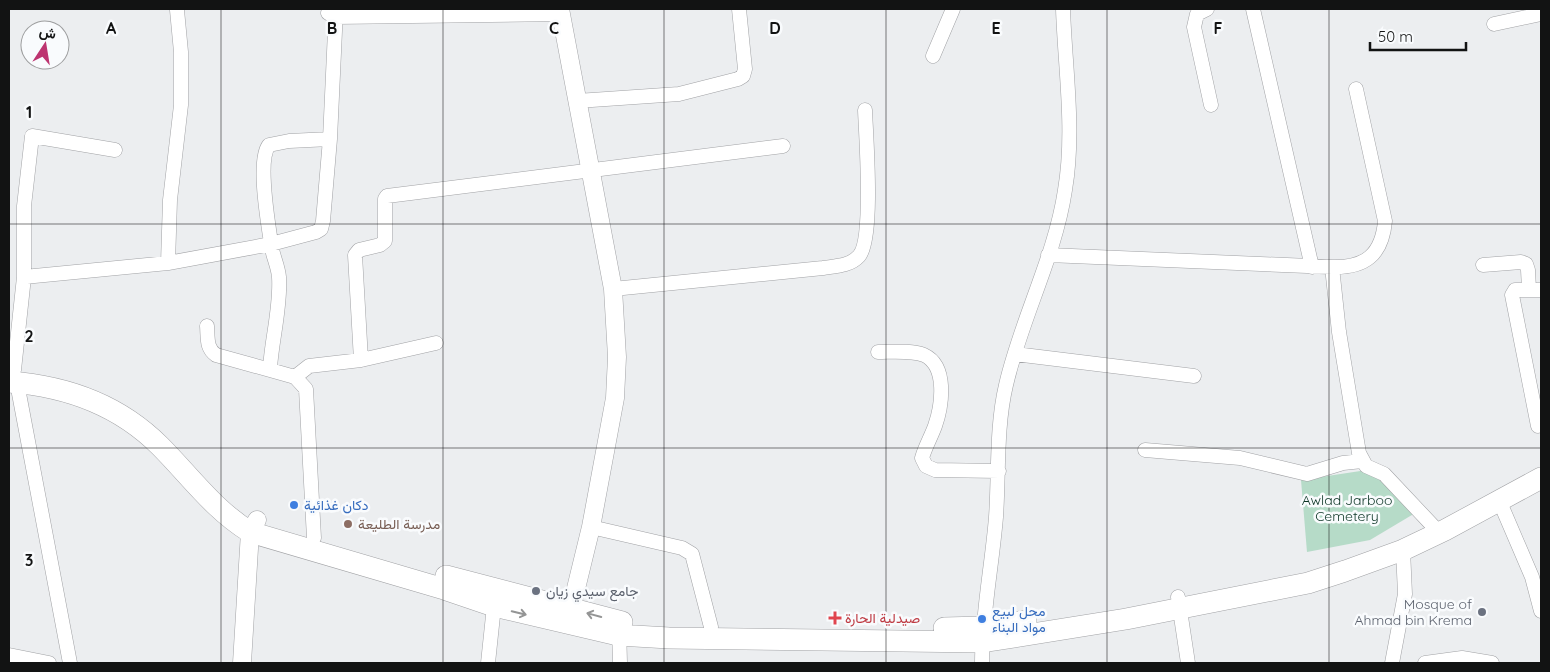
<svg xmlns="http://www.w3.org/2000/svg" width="1550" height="672" viewBox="0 0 1550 672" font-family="Quicksand,Vazirmatn,sans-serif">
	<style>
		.green { fill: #b6dbc8 }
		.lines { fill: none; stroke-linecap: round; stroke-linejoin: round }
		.minor-casing { stroke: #a1a2a5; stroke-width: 15 }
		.tertiary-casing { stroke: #a1a2a5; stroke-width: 19 }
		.primary-casing { stroke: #a1a2a5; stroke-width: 22 }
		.minor { stroke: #fff; stroke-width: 14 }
		.tertiary { stroke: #fff; stroke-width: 18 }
		.primary { stroke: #fff; stroke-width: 21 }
		.oneway { stroke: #949595 }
		.grid { fill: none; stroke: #121313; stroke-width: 1; stroke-opacity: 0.55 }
		.shop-dot { fill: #3f7fe0; stroke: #f9fbfd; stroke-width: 2 }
		.education-dot { fill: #8d6e63; stroke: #f9fbfd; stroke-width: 2 }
		.worship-dot { fill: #6b7280; stroke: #f9fbfd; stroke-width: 2 }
		.health-dot { fill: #e0444e; stroke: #f9fbfd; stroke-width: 2 }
		.labels { text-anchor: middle; stroke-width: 5; stroke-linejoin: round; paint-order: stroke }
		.park-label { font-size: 14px; fill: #0c3525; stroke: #f9fbfd }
		.shop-label { font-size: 14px; fill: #366cbe; stroke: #f9fbfd; text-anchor: start }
		.education-label { font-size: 14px; fill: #785e54; stroke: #f9fbfd; text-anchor: start }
		.worship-label { font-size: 14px; fill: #5b616d; stroke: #f9fbfd; text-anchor: start }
		.health-label { font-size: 14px; fill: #be3a42; stroke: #f9fbfd; text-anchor: start }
		.grid-label { font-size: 16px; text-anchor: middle; font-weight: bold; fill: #121313; stroke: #f9fbfd; stroke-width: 5; stroke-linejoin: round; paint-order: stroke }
	</style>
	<rect width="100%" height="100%" fill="#eceef0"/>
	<!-- green -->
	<path class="green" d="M 1367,470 L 1422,509 L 1370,540 L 1307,552 L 1301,480 Z"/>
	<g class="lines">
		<defs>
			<path id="minor" d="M 1207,9 L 1197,14 L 1194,27 L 1211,105
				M 1253,9 L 1312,267
				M 328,13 L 335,17 L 561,14
				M 1494,24 L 1541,14
				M 933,56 L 953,9
				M 1356,89 L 1385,221 C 1382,255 1365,268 1332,267 L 1339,332 L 1359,453 L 1366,466 L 1384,474 L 1433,526
				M 577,101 L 679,94 L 738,79 L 743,76 L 745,69 L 739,9
				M 1048,255 L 1332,267
				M 168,263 L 170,200 L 181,105 L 181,52 L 177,10
				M 1483,265 L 1521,262 L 1526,264 L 1528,270 L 1529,289
				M 24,277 L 168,263 L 271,244 L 316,232 L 321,229 L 323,221 L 330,139
				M 613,289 L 823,268 C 836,266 850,266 859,256 C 874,239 866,136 865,110
				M 207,326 C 208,338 206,348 216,355 L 295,377 L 306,389 L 314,538
				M 878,352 C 892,352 911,350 924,355 C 948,366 942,406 935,426 C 931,437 925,447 922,458 L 926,466 L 935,470 L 999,471
				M 1015,354 L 1194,376
				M 361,360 L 355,255 L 359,250 L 380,245 L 385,241 L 385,199 L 387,196 L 783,146
				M 270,368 C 272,338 281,306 279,277 C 278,265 272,255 271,243 C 268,222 257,160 269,145 L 289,141 L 330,139 L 336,9
				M 14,370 L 24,277 L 24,206 L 32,136 L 115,150
				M 295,377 L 309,366 L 361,360 L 436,343
				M 17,383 L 70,663
				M 1538,426 L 1512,295 L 1515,290 L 1541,290
				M 1145,450 L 1240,458 L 1307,474 L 1343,463 L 1362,461
				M 1499,500 L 1532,577 L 1541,611
				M 591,527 L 682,548 L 692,554 L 711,627
				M 1178,597 L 1188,663
				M 619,627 L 620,663
				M 9,655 L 49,663
				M 488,663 L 494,606 L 496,600
				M 982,663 C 982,614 992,566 996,517 C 999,474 996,427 1006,385 C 1021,319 1055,257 1065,190 C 1075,131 1065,68 1063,9
				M 1392,663 L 1405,594 L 1403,550
				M 1425,663 L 1462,658 L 1492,663"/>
			<path id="tertiary" d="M 560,9 L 613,289 L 617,357 L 615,398 L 591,527 L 571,609 L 566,621
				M 242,663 L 250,532 L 257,520"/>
			<path id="primary" d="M 9,382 C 65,386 119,405 160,446 C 190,476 213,509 250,532 L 444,589 L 494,606 L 618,635 L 669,638 L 982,642 L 1126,619 L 1308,583 L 1345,571 L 1403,550 L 1445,530 L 1541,478
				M 446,576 L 622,622
				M 944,628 L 982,627 L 1026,621"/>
		</defs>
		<!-- minor casing -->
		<use href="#minor" class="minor-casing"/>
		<!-- tertiary casing -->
		<use href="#tertiary" class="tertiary-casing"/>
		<!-- primary casing -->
		<use href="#primary" class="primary-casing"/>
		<!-- minor -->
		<use href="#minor" class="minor"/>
		<!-- tertiary -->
		<use href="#tertiary" class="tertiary"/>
		<!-- primary -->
		<use href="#primary" class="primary"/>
	</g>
	<!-- one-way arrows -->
	<defs><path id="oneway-shaft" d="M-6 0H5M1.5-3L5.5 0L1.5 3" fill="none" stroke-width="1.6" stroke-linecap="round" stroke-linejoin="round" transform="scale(1.25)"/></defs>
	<g class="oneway">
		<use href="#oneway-shaft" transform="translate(519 613) rotate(14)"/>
		<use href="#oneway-shaft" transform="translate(594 615) rotate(-165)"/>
	</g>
	<!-- grid -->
	<path class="grid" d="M 221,9 L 221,663M 443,9 L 443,663M 664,9 L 664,663M 886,9 L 886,663M 1107,9 L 1107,663M 1329,9 L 1329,663M 9,224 L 1541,224M 9,448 L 1541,448"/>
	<!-- markers -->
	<g class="shop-dot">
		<circle cx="294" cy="505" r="5"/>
		<circle cx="982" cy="619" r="5"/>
	</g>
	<circle class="education-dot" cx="348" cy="524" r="5"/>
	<g class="worship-dot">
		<circle cx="536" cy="591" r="5"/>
		<circle cx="1482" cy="612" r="5"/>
	</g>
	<path class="health-dot" d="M832.5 610.5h5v5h5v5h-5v5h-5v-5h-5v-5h5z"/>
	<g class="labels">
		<!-- park labels -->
		<g class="park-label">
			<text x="1347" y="505">Awlad Jarboo<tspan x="1347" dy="16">Cemetery</tspan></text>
		</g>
		<!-- shop labels -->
		<g class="shop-label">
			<text x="304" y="510">دكان غذائية</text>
			<text x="992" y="616">محل لبيع<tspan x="992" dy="16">مواد البناء</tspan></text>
		</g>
		<!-- education labels -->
		<g class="education-label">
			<text x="358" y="529">مدرسة الطليعة</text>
		</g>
		<!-- worship labels -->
		<g class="worship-label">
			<text x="546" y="596">جامع سيدي زيان</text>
			<text x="1472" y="609" text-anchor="end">Mosque of<tspan x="1472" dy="16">Ahmad bin Krema</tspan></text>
		</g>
		<!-- health labels -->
		<g class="health-label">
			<text x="845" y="623">صيدلية الحارة</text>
		</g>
	</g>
	<g class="grid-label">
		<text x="111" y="34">A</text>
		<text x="332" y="34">B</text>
		<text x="554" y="34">C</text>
		<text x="775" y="34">D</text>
		<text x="996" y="34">E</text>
		<text x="1218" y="34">F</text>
		<text x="29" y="118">1</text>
		<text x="29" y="342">2</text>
		<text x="29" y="566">3</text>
	</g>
	<!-- border -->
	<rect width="1550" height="672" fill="none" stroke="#121313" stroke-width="20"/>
	<!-- north arrow -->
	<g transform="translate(45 45) rotate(12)"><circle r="24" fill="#f9fbfd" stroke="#9d9e9f"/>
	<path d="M0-4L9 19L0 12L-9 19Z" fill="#bd3470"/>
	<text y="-8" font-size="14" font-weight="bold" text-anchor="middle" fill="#121313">ش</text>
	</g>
	<!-- scale -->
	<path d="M1370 42v8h96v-8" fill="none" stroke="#121313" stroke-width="2.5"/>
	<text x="1378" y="42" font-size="15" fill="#121313" stroke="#f9fbfd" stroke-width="4" paint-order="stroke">50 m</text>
</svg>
